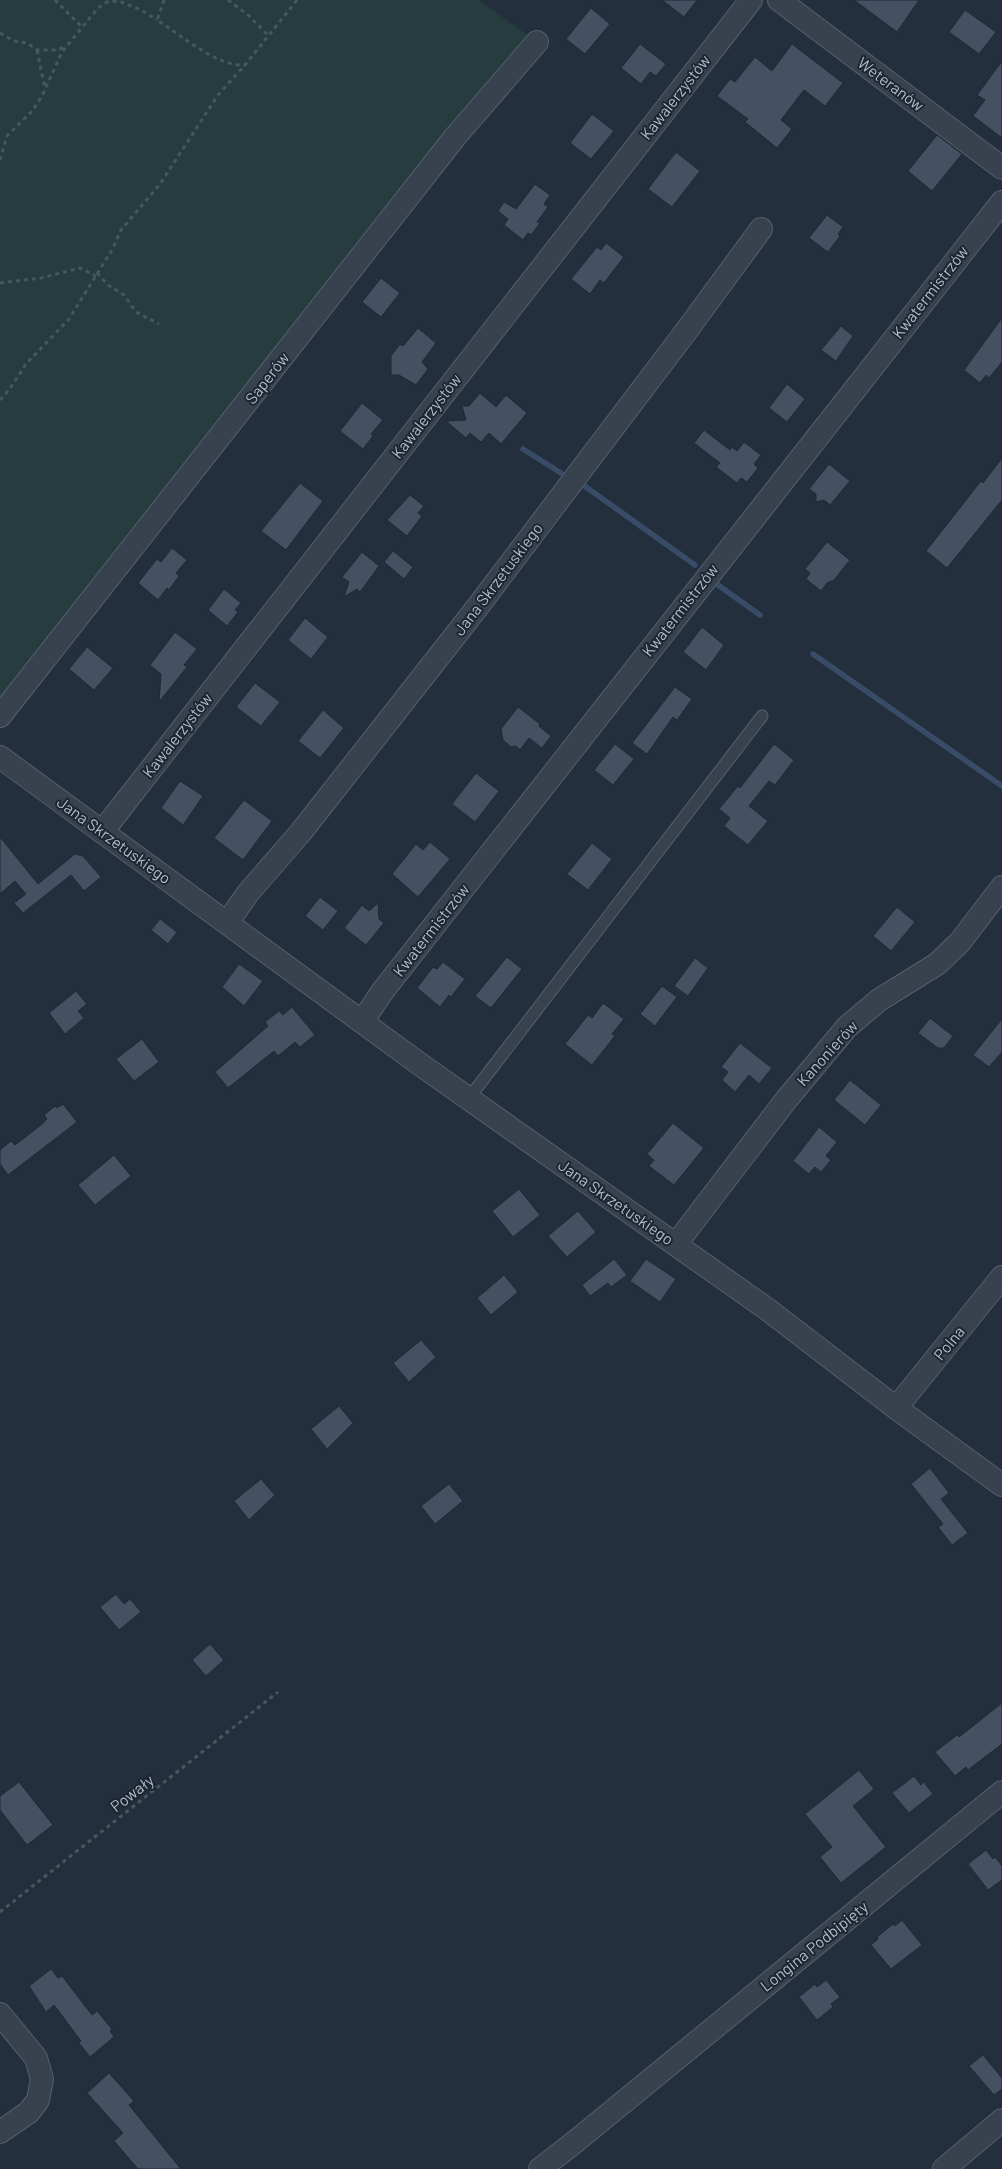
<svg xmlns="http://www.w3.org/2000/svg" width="1002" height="2169" viewBox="0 0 1002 2169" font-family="Barlow,sans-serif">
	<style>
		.green { fill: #263c3f }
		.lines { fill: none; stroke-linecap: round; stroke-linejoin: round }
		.stream { stroke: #394c67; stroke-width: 5.5 }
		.building { fill: #455162; stroke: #1f2835 }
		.service-casing { stroke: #565f6c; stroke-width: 13 }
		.minor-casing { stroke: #565f6c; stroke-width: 24 }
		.path { stroke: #44595c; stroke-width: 3; stroke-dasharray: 4 4; stroke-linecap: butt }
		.service { stroke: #38414e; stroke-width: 11 }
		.minor { stroke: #38414e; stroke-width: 22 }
		.labels { text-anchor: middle; stroke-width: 4; stroke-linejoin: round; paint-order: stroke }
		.street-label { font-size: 16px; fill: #b4bcc9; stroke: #1d2633 }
	</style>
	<rect width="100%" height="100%" fill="#242f3e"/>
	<!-- green -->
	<path class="green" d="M 0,0 L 479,0 L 537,42 L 0,717 Z"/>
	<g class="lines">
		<!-- stream -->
		<path class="stream" d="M 523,449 L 561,473
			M 586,487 L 695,565
			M 718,585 L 760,615
			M 813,654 L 1002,786"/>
	</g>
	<!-- building -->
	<path class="building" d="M 662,0 L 697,0 L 684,17 Z
		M 854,0 L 919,0 L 897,32 Z
		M 591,8 L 610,24 L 585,54 L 566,39 Z
		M 965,10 L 996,32 L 979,54 L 949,32 Z
		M 640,44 L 666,64 L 656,76 L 650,72 L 641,84 L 621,68 Z
		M 792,44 L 843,83 L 825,106 L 804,90 L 781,120 L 792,129 L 777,148 L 745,122 L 748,119 L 717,96 L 730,79 L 735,82 L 755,57 L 772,71 Z
		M 1002,61 L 1002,138 L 973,116 L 985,100 L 977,95 Z
		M 592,114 L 614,131 L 591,159 L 570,143 Z
		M 937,135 L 962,154 L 932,191 L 908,171 Z
		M 676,152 L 700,171 L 672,207 L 648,189 Z
		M 535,184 L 550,195 L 544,204 L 548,207 L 537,222 L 540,223 L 531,235 L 528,233 L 523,240 L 504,225 L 508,219 L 498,211 L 504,202 L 516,209 Z
		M 827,215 L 843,227 L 838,234 L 840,236 L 828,252 L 809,238 Z
		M 606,243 L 624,257 L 604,283 L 600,280 L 590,294 L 571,279 L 597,247 L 601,250 Z
		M 381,278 L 400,293 L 381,317 L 362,302 Z
		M 1002,318 L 1002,362 L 989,378 L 986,375 L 980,383 L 964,370 Z
		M 841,326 L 853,336 L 836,361 L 821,350 Z
		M 418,328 L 436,343 L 422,362 L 428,369 L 416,385 L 399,375 L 391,375 L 391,356 L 400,344 L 403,346 Z
		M 787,384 L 805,399 L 787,422 L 769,408 Z
		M 480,393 L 496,407 L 506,395 L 527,413 L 501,444 L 489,433 L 481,442 L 470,433 L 466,438 L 446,421 L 466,420 L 462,406 L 469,406 Z
		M 362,403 L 383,420 L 371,434 L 373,436 L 363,449 L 340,431 Z
		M 704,430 L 730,450 L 732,447 L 737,451 L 744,442 L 761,455 L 754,464 L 758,468 L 747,482 L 741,478 L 737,483 L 716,467 L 720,463 L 694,443 Z
		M 1002,458 L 1002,500 L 947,568 L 926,551 L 981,481 L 983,483 Z
		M 829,464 L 850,481 L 830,505 L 824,500 L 816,502 L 816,494 L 809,489 Z
		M 300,483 L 323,501 L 286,550 L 261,531 Z
		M 410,495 L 424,506 L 418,513 L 422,516 L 407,536 L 387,520 Z
		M 827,542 L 850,560 L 834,580 L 827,583 L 821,591 L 806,579 L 810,573 L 805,569 Z
		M 172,548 L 187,560 L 176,573 L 179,576 L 169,590 L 167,588 L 158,600 L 138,583 L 157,559 L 161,562 Z
		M 393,551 L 413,567 L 404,579 L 384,562 Z
		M 362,552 L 379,566 L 360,592 L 357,589 L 344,597 L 349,582 L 342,577 Z
		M 224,589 L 241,603 L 235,610 L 238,612 L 227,626 L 208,610 Z
		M 305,618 L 328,637 L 311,659 L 288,640 Z
		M 702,627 L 724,645 L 706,670 L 683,652 Z
		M 175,632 L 197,649 L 184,665 L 187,667 L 159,702 L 161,674 L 150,665 Z
		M 87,647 L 113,668 L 94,690 L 69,669 Z
		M 255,683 L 280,702 L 261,726 L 236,707 Z
		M 675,687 L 692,699 L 677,720 L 673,717 L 647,754 L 632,743 Z
		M 518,707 L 540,724 L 539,726 L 551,736 L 542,748 L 529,738 L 520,750 L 516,746 L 511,747 L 503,740 L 501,729 Z
		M 323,710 L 344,728 L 320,758 L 298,741 Z
		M 615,744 L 634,759 L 613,785 L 594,770 Z
		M 774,744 L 794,760 L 775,785 L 769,781 L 749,806 L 768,821 L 748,845 L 724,826 L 730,818 L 719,809 L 738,786 L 740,788 Z
		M 476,773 L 499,791 L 475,822 L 452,804 Z
		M 180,781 L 203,796 L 183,825 L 161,808 Z
		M 244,800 L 272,821 L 243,860 L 214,838 Z
		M 0,837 L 38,884 L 75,854 L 83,856 L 101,877 L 84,891 L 71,875 L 23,913 L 14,903 L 26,894 L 15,881 L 0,894 Z
		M 430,842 L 450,859 L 418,897 L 392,874 L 416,844 L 423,850 Z
		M 592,843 L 612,859 L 588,890 L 567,874 Z
		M 320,897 L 338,911 L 323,930 L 305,916 Z
		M 378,903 L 379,919 L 384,923 L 366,945 L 344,928 L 362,905 L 369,911 Z
		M 897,907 L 915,922 L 891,951 L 873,936 Z
		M 160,919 L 177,932 L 168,944 L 151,930 Z
		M 507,957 L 522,969 L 491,1008 L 475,996 Z
		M 695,958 L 708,968 L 688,996 L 674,986 Z
		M 443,962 L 465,979 L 451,997 L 449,995 L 440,1007 L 417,988 L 433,967 L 437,969 Z
		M 239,964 L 263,981 L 244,1006 L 222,987 Z
		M 662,986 L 677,997 L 655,1026 L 640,1014 Z
		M 76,991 L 87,1004 L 78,1011 L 84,1018 L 65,1034 L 49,1013 Z
		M 603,1003 L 624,1019 L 612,1034 L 615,1036 L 592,1065 L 565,1044 L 588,1015 L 592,1018 Z
		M 292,1007 L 315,1035 L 300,1047 L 295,1042 L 278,1056 L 274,1051 L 228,1088 L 215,1072 L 268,1026 L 265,1022 L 279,1011 L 283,1015 Z
		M 930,1018 L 953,1036 L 944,1048 L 938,1048 L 918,1033 Z
		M 1002,1019 L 1002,1052 L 989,1067 L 973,1055 Z
		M 142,1039 L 159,1062 L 134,1081 L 116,1059 Z
		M 740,1043 L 772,1068 L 759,1084 L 749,1075 L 735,1092 L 722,1080 L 728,1072 L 721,1067 Z
		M 850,1080 L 881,1105 L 865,1125 L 834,1100 Z
		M 63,1104 L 77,1122 L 8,1175 L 0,1164 L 0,1150 L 11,1141 L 15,1145 L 41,1125 L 47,1119 L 44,1115 L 55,1106 L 57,1108 Z
		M 673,1123 L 704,1148 L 674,1185 L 649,1166 L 654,1160 L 647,1154 Z
		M 819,1127 L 837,1142 L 826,1156 L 831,1160 L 821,1172 L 815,1167 L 809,1174 L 793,1161 Z
		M 114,1155 L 131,1176 L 95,1205 L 78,1185 Z
		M 519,1189 L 540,1215 L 513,1237 L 492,1211 Z
		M 578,1211 L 596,1232 L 567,1257 L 548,1236 Z
		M 614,1259 L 627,1275 L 611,1287 L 608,1283 L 590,1296 L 582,1285 Z
		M 646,1259 L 676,1279 L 660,1302 L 630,1281 Z
		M 504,1275 L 518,1292 L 491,1315 L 477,1298 Z
		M 421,1340 L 436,1357 L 409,1382 L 393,1363 Z
		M 339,1406 L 353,1423 L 327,1449 L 311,1429 Z
		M 930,1468 L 949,1493 L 941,1499 L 968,1533 L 952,1545 L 938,1527 L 943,1524 L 911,1484 Z
		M 261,1479 L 275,1495 L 249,1520 L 234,1501 Z
		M 449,1484 L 463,1501 L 435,1524 L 421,1506 Z
		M 116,1594 L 124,1604 L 130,1599 L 141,1612 L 119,1630 L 100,1607 Z
		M 210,1644 L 224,1660 L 206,1676 L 192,1660 Z
		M 1002,1703 L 1002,1744 L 968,1770 L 966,1767 L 955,1776 L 935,1752 L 957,1735 L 959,1737 Z
		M 859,1770 L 874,1789 L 853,1806 L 886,1847 L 841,1883 L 820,1857 L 832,1847 L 805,1814 Z
		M 914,1776 L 921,1785 L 924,1782 L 933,1794 L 909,1813 L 892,1793 Z
		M 19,1782 L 53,1825 L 27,1845 L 0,1810 L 0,1796 Z
		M 986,1850 L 993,1859 L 995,1857 L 1002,1866 L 1002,1880 L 988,1890 L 968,1864 Z
		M 902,1920 L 922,1945 L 891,1969 L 871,1945 L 878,1939 L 877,1937 L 893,1924 L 895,1926 Z
		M 51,1969 L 58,1978 L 62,1976 L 92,2015 L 97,2011 L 112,2029 L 110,2031 L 114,2037 L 90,2057 L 79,2043 L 81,2041 L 54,2005 L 46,2012 L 29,1986 Z
		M 826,1980 L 840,1997 L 831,2004 L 833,2007 L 817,2020 L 799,1997 L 815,1984 L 817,1987 Z
		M 983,2055 L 1002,2078 L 1002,2089 L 994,2095 L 969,2066 Z
		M 109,2073 L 134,2101 L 129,2105 L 181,2169 L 138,2169 L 114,2141 L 123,2133 L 87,2093 Z"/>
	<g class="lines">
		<defs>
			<path id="service" d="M 469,1098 L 762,716"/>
			<path id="minor" d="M 779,0 L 1002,168
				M 0,716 L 455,137 L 537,42
				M 0,757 L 421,1065 L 767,1309 L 896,1408 L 1002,1485
				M 102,832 L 751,0
				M 227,923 L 248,893 L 301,832 L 476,609 L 687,330 L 761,229
				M 362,1022 L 382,992 L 1002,202
				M 676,1244 L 786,1100 L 847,1027 L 879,1000 L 937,964 L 960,942 L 1002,887
				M 896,1408 L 1002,1277
				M 0,2014 L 36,2058 L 42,2079 L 38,2100 L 29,2112 L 0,2132
				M 540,2169 L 576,2141 L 1002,1792
				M 944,2169 L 1002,2120"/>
		</defs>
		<!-- service casing -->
		<use href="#service" class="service-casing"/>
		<!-- minor casing -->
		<use href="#minor" class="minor-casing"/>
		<!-- path -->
		<path class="path" d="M 55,0 L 81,26
			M 164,0 L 157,20 C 181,35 217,67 245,65
			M 228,0 L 248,15 L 269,36
			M 0,33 L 14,41 L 27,43 L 37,50 L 56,50 L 65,47
			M 37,50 L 45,89
			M 0,160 L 7,136 L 33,110 L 42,96 L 62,52 L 98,8 L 107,2 L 119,1 L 141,10 L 157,20
			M 97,273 L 108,285 L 124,295 L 136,312 L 159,324
			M 0,283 L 41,278 L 80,268 L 96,276
			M 0,400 L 9,390 L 26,364 L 69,319 L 112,250 L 121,230 L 160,184 L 218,95 L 245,65 L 297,0
			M 0,1912 L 278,1692"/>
		<!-- service -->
		<use href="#service" class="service"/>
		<!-- minor -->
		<use href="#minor" class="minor"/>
	</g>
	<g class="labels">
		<!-- street labels -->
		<g class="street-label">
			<text transform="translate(891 84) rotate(37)" y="6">Weteranów</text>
			<text transform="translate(675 97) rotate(-52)" y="6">Kawalerzystów</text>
			<text transform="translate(930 292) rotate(-52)" y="6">Kwatermistrzów</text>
			<text transform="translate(267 378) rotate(-52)" y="6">Saperów</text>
			<text transform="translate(426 416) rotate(-52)" y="6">Kawalerzystów</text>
			<text transform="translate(498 579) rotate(-53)" y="6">Jana Skrzetuskiego</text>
			<text transform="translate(680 610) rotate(-52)" y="6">Kwatermistrzów</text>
			<text transform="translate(177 735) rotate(-52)" y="6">Kawalerzystów</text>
			<text transform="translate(114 840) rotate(36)" y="6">Jana Skrzetuskiego</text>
			<text transform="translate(431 930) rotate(-52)" y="6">Kwatermistrzów</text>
			<text transform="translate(827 1053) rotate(-48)" y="6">Kanonierów</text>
			<text transform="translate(616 1202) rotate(35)" y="6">Jana Skrzetuskiego</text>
			<text transform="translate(949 1343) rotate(-51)" y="6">Polna</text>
			<text transform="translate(132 1793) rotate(-38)" y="6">Powały</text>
			<text transform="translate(814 1946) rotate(-39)" y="6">Longina Podbipięty</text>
		</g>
	</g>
</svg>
